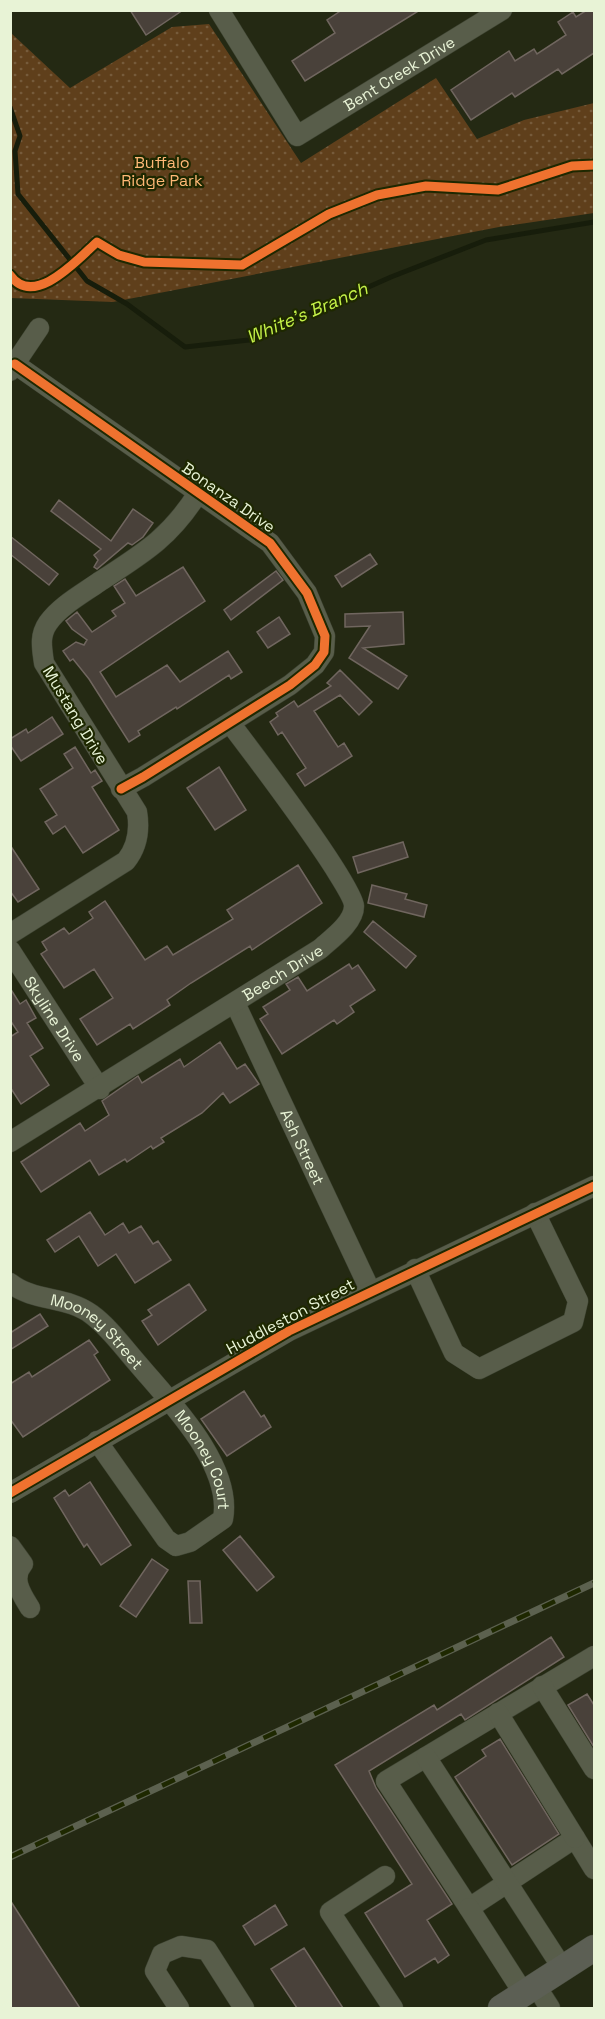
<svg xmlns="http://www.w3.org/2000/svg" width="605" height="2019" viewBox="0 0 605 2019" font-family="'Space Grotesk',sans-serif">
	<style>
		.green { fill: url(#green-dots) }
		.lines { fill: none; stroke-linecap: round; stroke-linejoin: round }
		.stream { stroke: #171d0b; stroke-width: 5 }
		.building { fill: #49413a; stroke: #70665f; stroke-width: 1.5 }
		.minor-casing { stroke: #3d4331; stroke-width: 21 }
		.major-casing { stroke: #3d4331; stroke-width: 27 }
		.minor { stroke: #585d4a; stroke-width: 20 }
		.major { stroke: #5c5f54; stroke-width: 26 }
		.rail-casing { stroke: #5c614f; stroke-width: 7 }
		.rail { stroke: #1e2800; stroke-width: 4.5; stroke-dasharray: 14; stroke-linecap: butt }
		.cycleway-casing { stroke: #1e2800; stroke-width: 13 }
		.cycleway { stroke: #ef722f; stroke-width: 9 }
		.labels { text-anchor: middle; stroke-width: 4.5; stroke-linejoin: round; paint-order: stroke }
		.street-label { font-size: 16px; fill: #e8f3d6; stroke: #1e2800 }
		.park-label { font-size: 16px; fill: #ffb876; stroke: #1e2800 }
		.water-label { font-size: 18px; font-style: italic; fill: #c5f248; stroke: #1e2800 }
	</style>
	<defs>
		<pattern id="green-dots" width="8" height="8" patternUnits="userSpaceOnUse" patternTransform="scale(1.5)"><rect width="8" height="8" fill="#5f3f1b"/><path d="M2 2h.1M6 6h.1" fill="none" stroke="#765b3b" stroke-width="1.8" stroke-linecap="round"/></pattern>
	</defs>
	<rect width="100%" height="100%" fill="#242913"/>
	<!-- green -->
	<path class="green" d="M 209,24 L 301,163 L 436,78 L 477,139 L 524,120 L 594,103 L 594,213 L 499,227 L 113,302 L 11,298 L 11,33 L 70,88 L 172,27 Z"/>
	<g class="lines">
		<!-- stream -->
		<path class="stream" d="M 10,107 L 20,136 L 15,151 L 18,194 L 87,281 L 127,304 L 185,347 L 249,340 L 391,277 L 486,240 L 594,222"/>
	</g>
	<!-- building -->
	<path class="building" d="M 130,10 L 183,10 L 146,35 Z
		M 342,10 L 420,10 L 305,81 L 292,61 L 335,33 L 327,20 Z
		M 587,10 L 594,10 L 594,53 L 562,74 L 558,69 L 515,97 L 512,93 L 471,120 L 451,90 L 509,51 L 515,61 L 534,49 L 537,54 L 566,35 L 558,22 L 573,12 L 576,17 Z
		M 59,500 L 111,541 L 133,509 L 153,523 L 143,537 L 132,545 L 128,543 L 97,569 L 94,567 L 98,560 L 94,555 L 101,549 L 51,511 Z
		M 10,536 L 58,574 L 49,585 L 10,554 Z
		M 370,554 L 377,564 L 342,587 L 335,576 Z
		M 183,567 L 205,601 L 100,672 L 116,697 L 167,665 L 180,682 L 228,651 L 242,672 L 231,679 L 229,675 L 177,709 L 176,707 L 138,731 L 140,735 L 129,742 L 89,679 L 73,659 L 70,661 L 63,651 L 76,642 L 84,645 L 87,640 L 72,629 L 66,621 L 77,612 L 92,632 L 116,616 L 112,611 L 125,603 L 114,586 L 125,579 L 136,596 Z
		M 276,571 L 283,580 L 231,620 L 224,610 Z
		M 403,612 L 404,644 L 363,648 L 407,676 L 398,689 L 349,658 L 370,626 L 345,627 L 345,614 Z
		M 279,617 L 290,634 L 268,648 L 257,632 Z
		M 340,670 L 372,702 L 359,715 L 340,695 L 314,711 L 338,747 L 344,743 L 352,756 L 305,786 L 297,774 L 306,768 L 282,732 L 278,735 L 270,722 L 278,716 L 276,713 L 294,701 L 298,707 L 331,686 L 327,683 Z
		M 52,717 L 63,734 L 21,761 L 10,745 L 10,739 L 26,729 L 28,733 Z
		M 75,747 L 91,773 L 95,770 L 102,781 L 92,787 L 119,830 L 83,853 L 65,826 L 53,834 L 45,822 L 57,815 L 40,789 L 73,768 L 64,754 Z
		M 219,767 L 246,810 L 215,830 L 187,788 Z
		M 403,842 L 408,857 L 358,873 L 353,857 Z
		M 10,845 L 39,889 L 18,902 L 10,891 Z
		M 298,865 L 322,903 L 252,950 L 250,946 L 191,983 L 167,1000 L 170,1005 L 133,1029 L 130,1024 L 97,1045 L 80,1019 L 113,998 L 94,969 L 64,988 L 41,954 L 47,950 L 42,942 L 64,928 L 69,934 L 93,918 L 89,912 L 105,901 L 145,960 L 167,946 L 173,955 L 233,919 L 227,910 Z
		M 372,885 L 407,894 L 405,899 L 427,905 L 424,917 L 368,903 Z
		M 373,921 L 416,956 L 406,968 L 364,932 Z
		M 349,964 L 352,969 L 358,965 L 375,990 L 350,1006 L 354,1012 L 337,1024 L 334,1020 L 282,1054 L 260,1019 L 268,1014 L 263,1007 L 290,990 L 286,984 L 298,977 L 307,991 Z
		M 10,988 L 20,1004 L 26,1000 L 36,1018 L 27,1023 L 43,1048 L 30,1056 L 49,1085 L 21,1104 L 10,1087 L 10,1037 L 18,1032 L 10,1020 Z
		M 220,1042 L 237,1069 L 245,1064 L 259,1084 L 230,1103 L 223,1093 L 202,1113 L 161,1138 L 164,1142 L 153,1149 L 151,1146 L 127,1162 L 125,1159 L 99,1175 L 90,1160 L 41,1192 L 21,1162 L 80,1123 L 85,1131 L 109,1115 L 102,1101 L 138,1076 L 142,1083 L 180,1059 L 184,1067 Z
		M 90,1212 L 105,1235 L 123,1223 L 129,1233 L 141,1226 L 153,1244 L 158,1241 L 171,1260 L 135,1283 L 116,1254 L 98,1266 L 79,1236 L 55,1252 L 47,1240 Z
		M 189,1284 L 206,1310 L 158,1345 L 142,1321 L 152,1315 L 148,1310 Z
		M 40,1314 L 48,1326 L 10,1350 L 10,1333 Z
		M 89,1340 L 98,1352 L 94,1355 L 110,1380 L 23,1437 L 10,1419 L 10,1384 L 29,1372 L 32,1377 Z
		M 244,1391 L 261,1417 L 264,1415 L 271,1427 L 227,1456 L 201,1419 Z
		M 90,1482 L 131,1545 L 101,1565 L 87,1544 L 84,1547 L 54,1498 L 65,1490 L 69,1496 Z
		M 240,1536 L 274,1577 L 257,1591 L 223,1550 Z
		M 152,1559 L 168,1570 L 136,1617 L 120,1606 Z
		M 188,1581 L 200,1581 L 202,1623 L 190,1623 Z
		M 551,1637 L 564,1657 L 465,1720 L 461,1714 L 369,1771 L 376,1788 L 452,1904 L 427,1920 L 449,1955 L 438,1963 L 435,1958 L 405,1977 L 365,1913 L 412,1884 L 335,1765 L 434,1705 L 437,1710 Z
		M 587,1694 L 594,1705 L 594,1747 L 568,1705 Z
		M 500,1739 L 559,1834 L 512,1865 L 455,1777 L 486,1756 L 482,1750 Z
		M 10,1900 L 42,1950 L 80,2008 L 10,2008 Z
		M 275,1905 L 287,1925 L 255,1945 L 243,1926 Z
		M 304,1948 L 343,2008 L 297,2008 L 271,1969 Z"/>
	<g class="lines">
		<defs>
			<g id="minor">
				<path id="s1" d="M 219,10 L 297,136 L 502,10"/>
				<path d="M 15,364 L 270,543 L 307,593 L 325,636 L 324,652 L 315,665 L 290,685 L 143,777 L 121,789"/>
				<path d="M 10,371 L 39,328"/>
				<path d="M 10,934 L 126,861 C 138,846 140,830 137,812 L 44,663 C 42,648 39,636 48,623 C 60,606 82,594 99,582 C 142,554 170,538 198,493"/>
				<path id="s2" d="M 10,950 L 100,1089"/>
				<path id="s3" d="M 235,1003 L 370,1290"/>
				<path id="s4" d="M 10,1142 L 320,949 C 331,939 354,923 354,906 C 354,886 249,748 230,723"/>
				<path d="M 415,1269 L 454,1353 L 479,1369 L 573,1322 L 578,1301 L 535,1213"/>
				<path id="s5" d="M 10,1283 C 34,1302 67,1296 91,1314 C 109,1327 123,1347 138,1364 C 170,1402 233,1465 223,1519 L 190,1542 L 176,1546 L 166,1539 L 97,1441"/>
				<path d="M 10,1493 L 289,1331 L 594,1186"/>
				<path d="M 10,1546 L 23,1564 C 10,1578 22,1595 30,1608"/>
				<path d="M 594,1656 L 386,1781 L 469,1908 L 575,1838 L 594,1869"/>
				<path d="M 542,1686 L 594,1769"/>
				<path d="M 498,1713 L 575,1838"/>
				<path d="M 426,1757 L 563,1969"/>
				<path d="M 385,1876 L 330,1912 L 393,2008"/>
				<path d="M 469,1908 L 524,1994"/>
				<path d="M 536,1986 L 550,2008"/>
				<path d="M 179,2008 L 155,1971 L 162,1954 L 181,1946 L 207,1950 L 244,2008"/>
			</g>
			<path id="major" d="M 501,2008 L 594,1948"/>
		</defs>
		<!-- minor casing -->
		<use href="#minor" class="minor-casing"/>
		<!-- major casing -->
		<use href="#major" class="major-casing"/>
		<!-- minor -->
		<use href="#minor" class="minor"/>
		<!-- major -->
		<use href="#major" class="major"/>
		<defs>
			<path id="rail" d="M 10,1857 L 594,1583"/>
		</defs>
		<!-- rail casing -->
		<use href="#rail" class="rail-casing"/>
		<!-- rail -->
		<use href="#rail" class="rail"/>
		<defs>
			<path id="cycleway" d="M 10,275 C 34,309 78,259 97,242 L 119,255 L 144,262 L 242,265 L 329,214 L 377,195 L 426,186 L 498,190 L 572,166 L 594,165
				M 15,364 L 270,543 L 307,593 L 325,636 L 324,652 L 315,665 L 290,685 L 143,777 L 121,789
				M 10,1493 L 289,1331 L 594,1186"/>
		</defs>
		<!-- cycleway casing -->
		<use href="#cycleway" class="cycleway-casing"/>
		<!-- cycleway -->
		<use href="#cycleway" class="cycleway"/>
	</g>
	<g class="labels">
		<!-- street labels -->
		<g class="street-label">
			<text dy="6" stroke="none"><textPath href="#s1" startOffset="268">Bent Creek Drive</textPath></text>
			<text transform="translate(229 497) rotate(35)" y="6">Bonanza Drive</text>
			<text transform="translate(76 715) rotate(59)" y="6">Mustang Drive</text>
			<text dy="6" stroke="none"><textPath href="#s4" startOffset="321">Beech Drive</textPath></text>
			<text dy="6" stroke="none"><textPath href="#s2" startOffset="82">Skyline Drive</textPath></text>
			<text dy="6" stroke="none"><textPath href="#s3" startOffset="159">Ash Street</textPath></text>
			<text transform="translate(290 1316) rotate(-28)" y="6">Huddleston Street</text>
			<text dy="6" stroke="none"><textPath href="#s5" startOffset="102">Mooney Street</textPath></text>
			<text dy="6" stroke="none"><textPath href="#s5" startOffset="274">Mooney Court</textPath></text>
		</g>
		<!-- park labels -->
		<g class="park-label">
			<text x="162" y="168">Buffalo<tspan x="162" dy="18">Ridge Park</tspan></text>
		</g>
		<!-- water labels -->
		<g class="water-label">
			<text transform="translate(307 313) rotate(-23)" y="6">White's Branch</text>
		</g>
	</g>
	<!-- border -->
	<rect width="605" height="2019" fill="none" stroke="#e8f3d6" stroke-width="24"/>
</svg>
